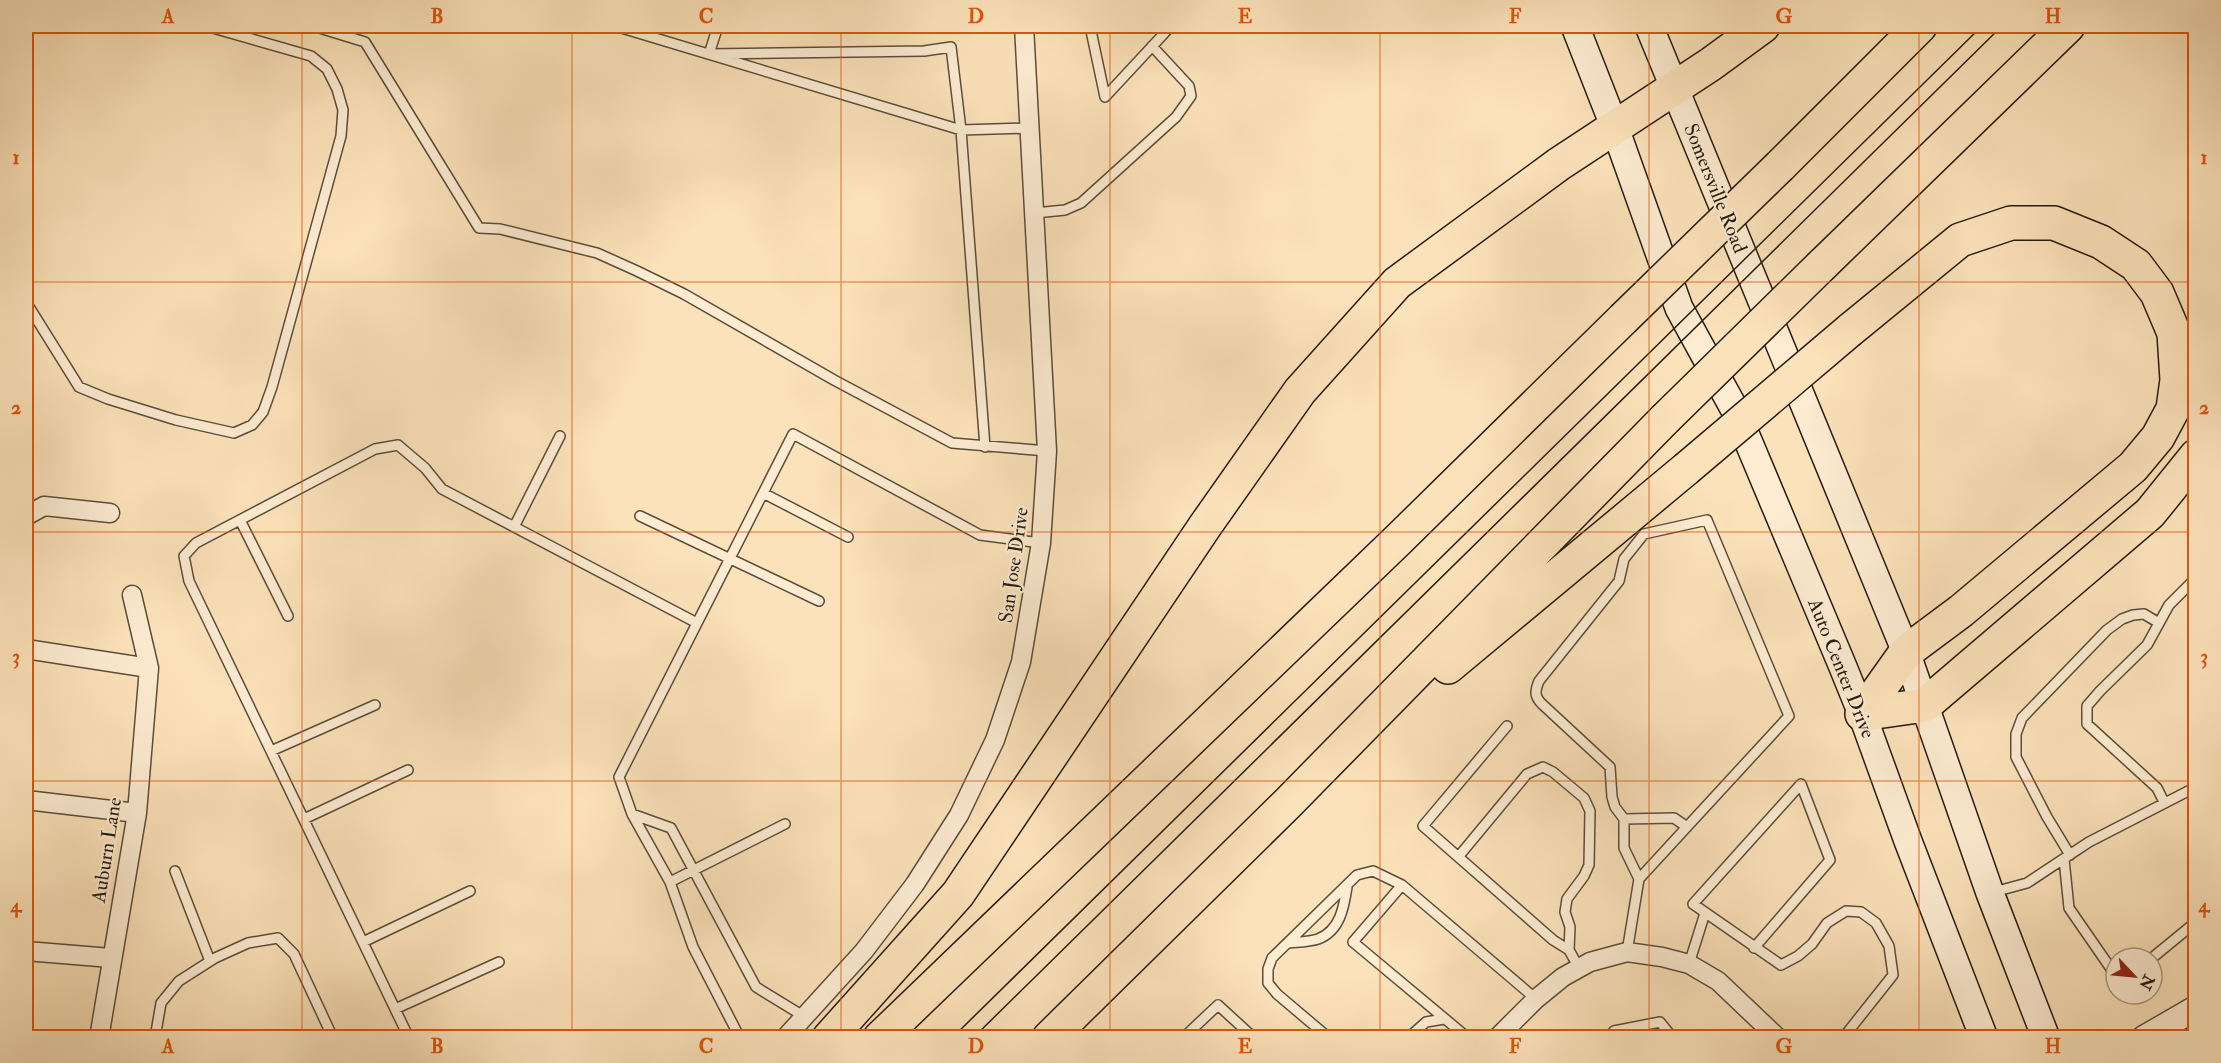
<svg xmlns="http://www.w3.org/2000/svg" width="2221" height="1063" viewBox="0 0 2221 1063" font-family="'IM FELL Double Pica',serif">
	<style>
		.lines { fill: none; stroke-linecap: round; stroke-linejoin: round }
		.service-casing { stroke: #5a4e3c; stroke-width: 12 }
		.minor-casing { stroke: #5a4e3c; stroke-width: 21 }
		.tertiary-casing { stroke: #5a4e3c; stroke-width: 27 }
		.secondary-casing { stroke: #241c12; stroke-width: 30 }
		.motorway-casing { stroke: #241c12; stroke-width: 36 }
		.service { stroke: #fdecd2; stroke-width: 9 }
		.minor { stroke: #fdecd2; stroke-width: 18 }
		.tertiary { stroke: #fdecd2; stroke-width: 24 }
		.secondary { stroke: #fdecd2; stroke-width: 27 }
		.motorway { stroke: #fce2ba; stroke-width: 33 }
		.tram { stroke: #241c12; stroke-width: 1.5 }
		.motorway-bridge-casing { stroke: #241c12; stroke-width: 36; stroke-linecap: butt }
		.motorway-bridge { stroke: #fce2ba; stroke-width: 33 }
		.grid { fill: none; stroke: #de560c; stroke-width: 1.5; stroke-opacity: 0.55 }
		.labels { text-anchor: middle; stroke-width: 4.5; stroke-linejoin: round; paint-order: stroke }
		.street-label { font-size: 20px; fill: #241c12; stroke: #fdecd2 }
		.neatline { fill: none; stroke: #de560c; stroke-width: 2 }
		.grid-label { font-size: 20px; text-anchor: middle; font-weight: bold; fill: #de560c }
	</style>
	<rect width="100%" height="100%" fill="#fce2ba"/>
	<filter id="stains"><feTurbulence type="fractalNoise" baseFrequency=".00333" numOctaves="4"/><feColorMatrix values="0 0 0 0 .2 0 0 0 0 .09 0 0 0 0 .02 0 0 0 .5 -.17"/></filter>
	<radialGradient id="worn" r=".72"><stop offset=".6" stop-color="#630" stop-opacity="0"/><stop offset="1" stop-color="#630" stop-opacity=".3"/></radialGradient>
	<g class="lines">
		<defs>
			<path id="service" d="M 313,26 L 365,42 L 479,228 L 500,229 L 597,253 L 637,271 L 684,294 L 834,380 L 952,443 L 1047,451
				M 615,26 L 961,130 L 1030,128
				M 718,26 L 709,54 L 924,51 L 951,47 L 961,130 L 985,447
				M 1090,26 L 1105,97 L 1171,26
				M 1035,213 L 1065,210 L 1081,203 L 1176,117 L 1191,96 L 1189,86 L 1152,46
				M 26,302 L 79,387 L 108,399 L 176,420 L 234,433 L 252,425 L 263,412 L 272,387 L 341,136 L 343,110 L 337,89 L 327,69 L 311,56 L 206,26
				M 763,493 L 848,537
				M 640,516 L 819,601
				M 240,520 L 288,616
				M 514,527 L 560,436
				M 1507,726 L 1423,826 L 1553,940 L 1569,950 L 1579,968
				M 271,751 L 375,705
				M 2164,802 L 2157,788 L 2087,724 L 2087,706 L 2100,691 L 2147,645 L 2169,605 L 2196,578
				M 632,814 L 671,828 L 756,987 L 805,1017
				M 304,819 L 408,770
				M 1624,819 L 1674,818 L 1687,827
				M 2070,855 L 2047,817 L 2016,757 L 2016,734 L 2022,718 L 2107,630 L 2122,619 L 2133,615 L 2144,614 L 2159,623
				M 1459,856 L 1527,774 L 1543,767 L 1553,772 L 1584,798 L 1590,811 L 1589,865 L 1584,876 L 1567,899 L 1565,912 L 1570,927 L 1569,950
				M 2064,859 L 2069,908 L 2116,976
				M 175,871 L 210,961
				M 670,882 L 785,824
				M 1994,892 L 2027,883 L 2089,842 L 2196,787
				M 363,942 L 470,891
				M 1289,943 C 1298,942 1309,942 1318,939 C 1340,931 1344,907 1347,887
				M 1754,948 L 1830,860 L 1801,784 L 1693,904 L 1781,965 L 1798,956 L 1812,944 L 1827,923 L 1846,911 L 1861,912 L 1876,923 L 1889,946 L 1893,975 L 1843,1038
				M 1627,952 L 1639,879 L 1624,848 L 1624,819 L 1615,807 L 1612,797 L 1610,767 L 1542,704 C 1534,696 1535,691 1539,681 L 1619,581 L 1624,559 L 1644,534 L 1707,520 L 1789,716 L 1639,879
				M 2152,958 L 2196,922
				M 1689,964 L 1705,913
				M 395,1009 L 499,962
				M 155,1038 L 161,1003 L 179,981 L 215,958 L 248,943 L 278,938 L 294,954 L 333,1038
				M 409,1038 L 189,581 L 184,556 L 196,543 L 375,449 L 398,445 L 425,468 L 442,489 L 697,623
				M 740,1038 L 693,947 L 670,882 L 632,814 L 619,777 L 793,434 L 980,535 L 1041,543
				M 1183,1038 L 1218,1005 L 1254,1038
				M 1329,1038 L 1277,994 L 1268,983 L 1268,969 L 1272,958 L 1357,875 L 1373,871 L 1402,885
				M 1408,1038 L 1426,1022 L 1444,1019
				M 1468,1038 L 1353,942 L 1402,885 L 1536,999
				M 1608,1038 L 1614,1031 L 1660,1022 L 1673,1038"/>
			<path id="minor" d="M 26,516 L 44,506 L 110,513
				M 26,649 L 149,668
				M 26,800 L 137,813
				M 26,951 L 111,958
				M 99,1038 L 137,813 L 149,668 L 132,595
				M 785,1038 L 864,951 L 915,884 L 959,815 L 995,740 L 1021,662 L 1041,543 L 1047,451 L 1024,26
				M 1497,1038 L 1536,999 L 1563,977 L 1590,962 L 1627,952 L 1662,957 L 1689,964 L 1718,981 L 1778,1038"/>
			<path id="tertiary" d="M 2144,1038 L 2196,1008"/>
			<path id="secondary" d="M 1575,26 L 1615,128 L 1679,308 L 1736,412 L 1843,667 L 1862,714 L 1908,841 L 1984,1038
				M 1649,26 L 1906,652 L 1990,893 L 2046,1038"/>
			<path id="motorway" d="M 1780,166 L 1920,26
				M 1822,265 L 2068,26
				M 1850,330 L 1960,240 L 2011,223 L 2054,223 L 2101,242 L 2136,265 L 2157,293 L 2174,333 L 2177,380 L 2173,409 L 2158,437 L 2133,467 L 1961,611 L 1906,652 L 1862,714
				M 1448,667 L 1686,469
				M 1862,714 L 1925,705 L 2150,513 L 2196,456
				M 829,1038 L 958,894 L 1205,526 L 1300,391 L 1397,283 L 1559,164 L 1711,64 L 1763,26
				M 880,1038 L 1398,540 L 1623,319
				M 1049,1038 L 1287,804 L 1665,419"/>
		</defs>
		<!-- service casing -->
		<use href="#service" class="service-casing"/>
		<!-- minor casing -->
		<use href="#minor" class="minor-casing"/>
		<!-- tertiary casing -->
		<use href="#tertiary" class="tertiary-casing"/>
		<!-- secondary casing -->
		<use href="#secondary" class="secondary-casing"/>
		<!-- motorway casing -->
		<use href="#motorway" class="motorway-casing"/>
		<!-- service -->
		<use href="#service" class="service"/>
		<!-- minor -->
		<use href="#minor" class="minor"/>
		<!-- tertiary -->
		<use href="#tertiary" class="tertiary"/>
		<!-- secondary -->
		<use href="#secondary" class="secondary"/>
		<!-- motorway -->
		<use href="#motorway" class="motorway"/>
		<!-- tram -->
		<path class="tram" d="M 952,1038 L 1982,26
			M 973,1038 L 2002,26"/>
		<defs>
			<path id="motorway-bridge" d="M 1623,319 L 1780,166
				M 1665,419 L 1822,265
				M 1686,469 L 1850,330"/>
		</defs>
		<!-- motorway-bridge casing -->
		<use href="#motorway-bridge" class="motorway-bridge-casing"/>
		<!-- motorway-bridge -->
		<use href="#motorway-bridge" class="motorway-bridge"/>
	</g>
	<!-- grid -->
	<path class="grid" d="M 302,26 L 302,1038M 572,26 L 572,1038M 841,26 L 841,1038M 1110,26 L 1110,1038M 1380,26 L 1380,1038M 1649,26 L 1649,1038M 1919,26 L 1919,1038M 26,282 L 2196,282M 26,532 L 2196,532M 26,781 L 2196,781"/>
	<g class="labels">
		<!-- street labels -->
		<g class="street-label">
			<text transform="translate(1716 188) rotate(68)" y="7">Somersville Road</text>
			<text transform="translate(1013 565) rotate(-82)" y="7">San Jose Drive</text>
			<text transform="translate(1842 668) rotate(68)" y="7">Auto Center Drive</text>
			<text transform="translate(106 850) rotate(-81)" y="7">Auburn Lane</text>
		</g>
	</g>
	<!-- margin -->
	<rect width="2221" height="1063" fill="none" stroke="#fce2ba" stroke-width="66"/>
	<!-- north arrow -->
	<g transform="translate(2134 976) rotate(116)"><circle r="28" fill="#fdecd2" stroke="#a69985" stroke-width="1.5"/>
	<path d="M0-4.5L10 22L0 15L-10 22Z" fill="#8f2418"/>
	<text y="-9" font-size="16" font-weight="bold" text-anchor="middle" fill="#241c12">N</text>
	</g>
	<rect x="33" y="33" width="2155" height="997" class="neatline"/>
	<g class="grid-label">
		<text x="168" y="23">A</text>
		<text x="437" y="23">B</text>
		<text x="706" y="23">C</text>
		<text x="976" y="23">D</text>
		<text x="1245" y="23">E</text>
		<text x="1515" y="23">F</text>
		<text x="1784" y="23">G</text>
		<text x="2053" y="23">H</text>
		<text x="16" y="164">1</text>
		<text x="2204" y="164">1</text>
		<text x="16" y="414">2</text>
		<text x="2204" y="414">2</text>
		<text x="16" y="663">3</text>
		<text x="2204" y="663">3</text>
		<text x="16" y="912">4</text>
		<text x="2204" y="912">4</text>
		<text x="168" y="1053">A</text>
		<text x="437" y="1053">B</text>
		<text x="706" y="1053">C</text>
		<text x="976" y="1053">D</text>
		<text x="1245" y="1053">E</text>
		<text x="1515" y="1053">F</text>
		<text x="1784" y="1053">G</text>
		<text x="2053" y="1053">H</text>
	</g>
	<rect width="100%" height="100%" filter="url(#stains)"/>
	<rect width="100%" height="100%" fill="url(#worn)"/>
</svg>
